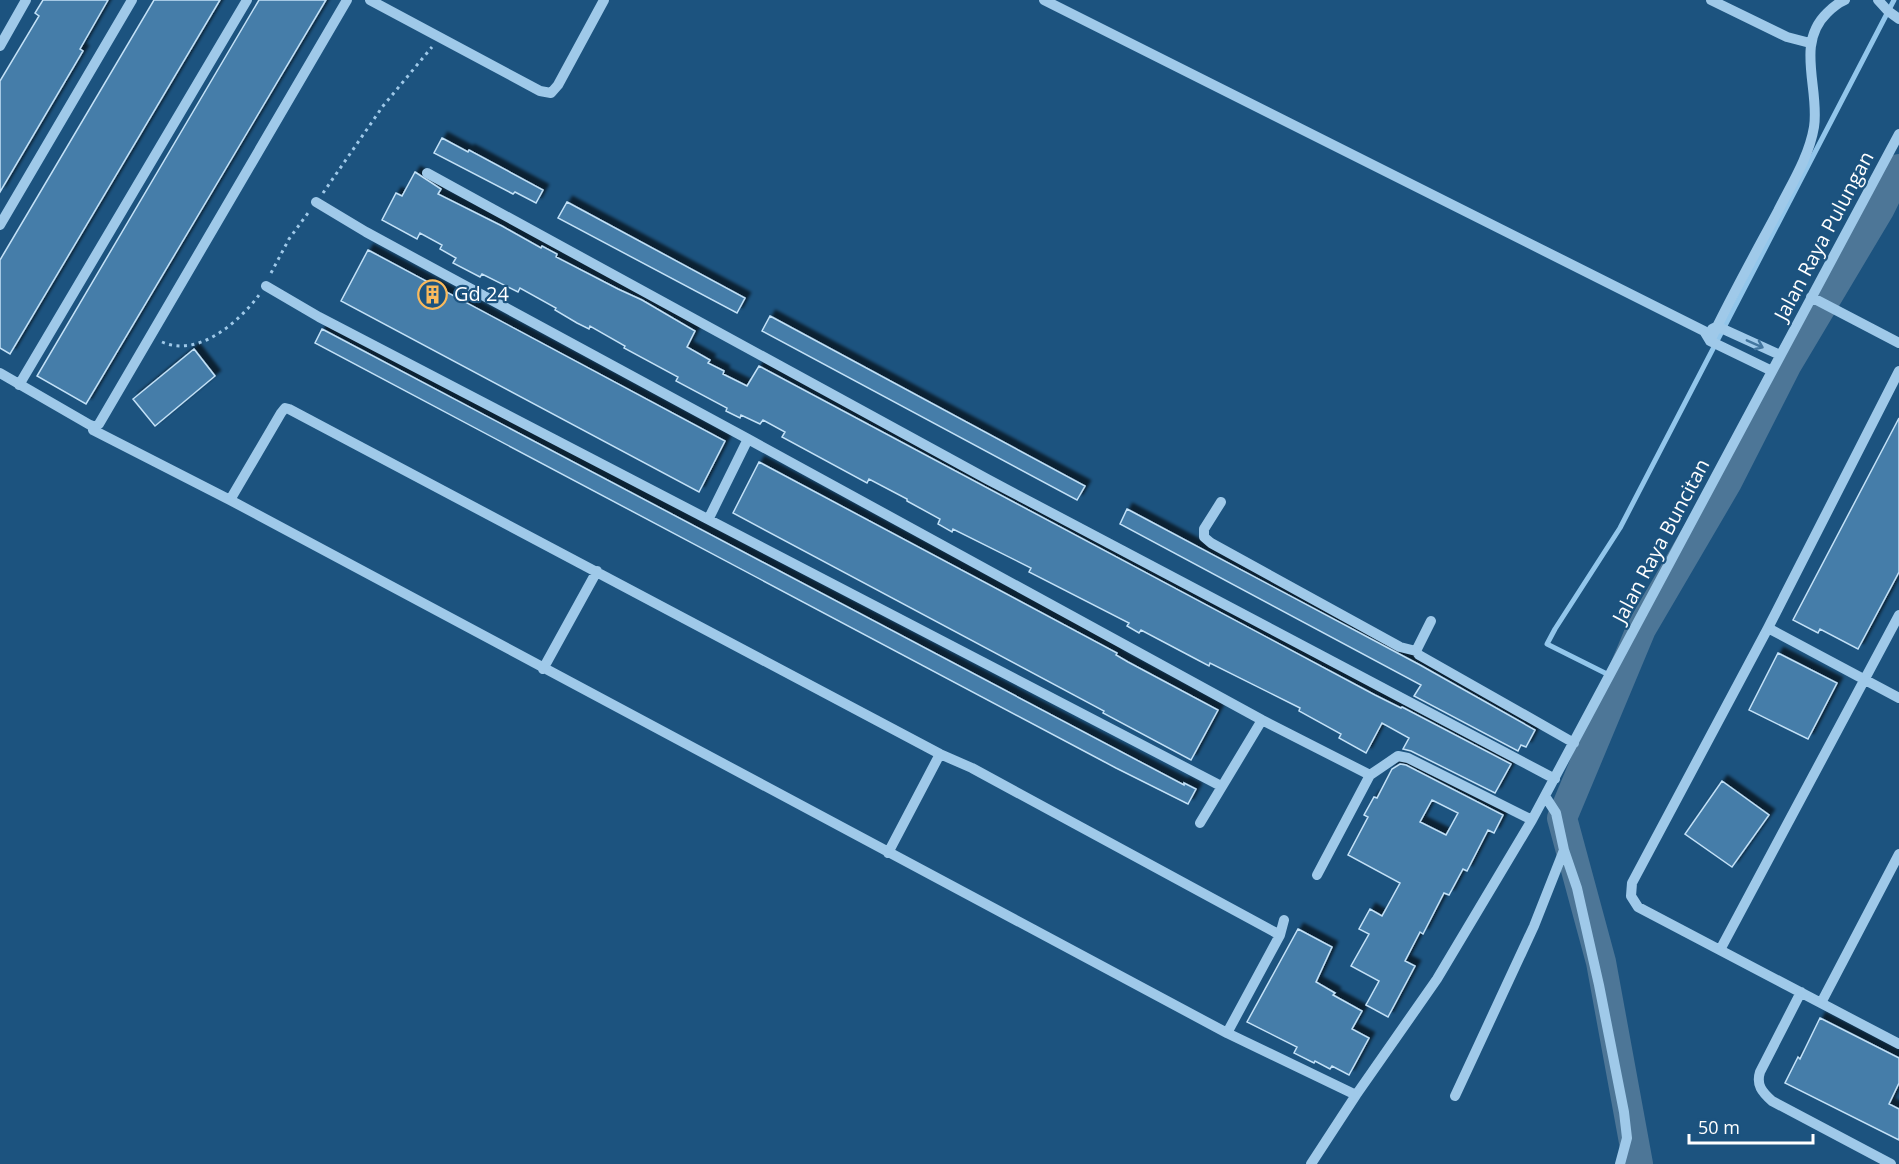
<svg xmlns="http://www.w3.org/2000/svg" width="1899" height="1164" viewBox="0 0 1899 1164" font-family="'Open Sans',sans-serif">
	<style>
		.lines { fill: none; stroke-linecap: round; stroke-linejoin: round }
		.stream { stroke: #92c6eb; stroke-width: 5 }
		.river { stroke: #4d7697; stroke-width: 30 }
		.building { fill: #447da9; stroke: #c3e1f7; stroke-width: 1.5; fill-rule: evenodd; filter: url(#shadow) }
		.path { stroke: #9fc9e9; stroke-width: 3; stroke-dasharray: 3 4.5; stroke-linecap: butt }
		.minor { stroke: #9fc9e9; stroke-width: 10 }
		.oneway { stroke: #43769f }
		.labels { text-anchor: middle; stroke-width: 4.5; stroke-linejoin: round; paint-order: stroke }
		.street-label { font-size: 20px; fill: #fff; stroke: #1c537f }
		.poi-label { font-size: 20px; fill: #fff; stroke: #1c537f; text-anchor: start }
	</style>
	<defs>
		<filter id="shadow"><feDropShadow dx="5.5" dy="-5.5" stdDeviation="1.5" flood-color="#0009"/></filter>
	</defs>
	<rect width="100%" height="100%" fill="#1c537f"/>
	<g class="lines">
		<!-- stream -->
		<path class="stream" d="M 1619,682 L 1609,675 L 1547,644 L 1555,629 L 1620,528 L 1894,0"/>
		<!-- river -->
		<path class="river" d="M 1638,1164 L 1601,962 L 1562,818 L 1641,629 L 1727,482 L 1787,364 L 1880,208 L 1899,169"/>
	</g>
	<!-- building -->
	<path class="building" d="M 43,0 L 108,0 L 80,49 L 83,51 L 0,192 L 0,81 L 39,16 L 35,13 Z
		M 154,0 L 220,0 L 10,354 L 0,348 L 0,260 Z
		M 259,0 L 326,0 L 86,404 L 37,376 Z
		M 442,138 L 468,152 L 469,150 L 543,190 L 536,203 L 515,192 L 513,194 L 434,153 Z
		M 415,172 L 441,189 L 438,194 L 502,226 L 541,248 L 542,246 L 557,254 L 556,257 L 618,289 L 642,300 L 695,331 L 687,347 L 710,360 L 708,363 L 724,371 L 723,374 L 747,386 L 759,366 L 1375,695 L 1401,708 L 1402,707 L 1511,764 L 1495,793 L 1411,751 L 1403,749 L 1409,738 L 1382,723 L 1366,753 L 1339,738 L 1341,734 L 1299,711 L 1300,708 L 1210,663 L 1209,666 L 1194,658 L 1141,630 L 1139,633 L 1127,626 L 1129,623 L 1029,572 L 1031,568 L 953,529 L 952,532 L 938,524 L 940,519 L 907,501 L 907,499 L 869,479 L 867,483 L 782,437 L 785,432 L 763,420 L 760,424 L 741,415 L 740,418 L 726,411 L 727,408 L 676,381 L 678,377 L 624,348 L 625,346 L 590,326 L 589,329 L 577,323 L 555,310 L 556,308 L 520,288 L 518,292 L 482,274 L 480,277 L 453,263 L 456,258 L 440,249 L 442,245 L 420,233 L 417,239 L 382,220 L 396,193 L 402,196 Z
		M 567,202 L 745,298 L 737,313 L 558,218 Z
		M 368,250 L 725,441 L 699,492 L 341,301 Z
		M 770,316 L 1085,486 L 1077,500 L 762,331 Z
		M 322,329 L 1184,785 L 1184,783 L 1196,789 L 1188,804 L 1116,768 L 315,343 Z
		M 194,349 L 215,376 L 155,426 L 133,399 Z
		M 1899,418 L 1899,572 L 1858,649 L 1820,629 L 1818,633 L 1793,620 Z
		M 759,462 L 1117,653 L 1116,655 L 1128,662 L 1218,710 L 1191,760 L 1103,713 L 1104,711 L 733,513 Z
		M 1127,509 L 1420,665 L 1535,730 L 1526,747 L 1521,745 L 1518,751 L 1414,696 L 1421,685 L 1120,524 Z
		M 1778,653 L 1837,683 L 1808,739 L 1749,710 Z
		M 1400,764 L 1406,765 L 1503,815 L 1494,833 L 1488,830 L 1467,871 L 1463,869 L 1449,895 L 1444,893 L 1423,934 L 1420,932 L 1405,961 L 1415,966 L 1388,1017 L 1366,1005 L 1379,981 L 1351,966 L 1369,934 L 1359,929 L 1370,909 L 1382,916 L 1400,883 L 1348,855 L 1368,817 L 1364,815 L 1374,797 L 1377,798 L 1392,769 ZM 1432,800 L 1458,813 L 1446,835 L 1420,822 Z
		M 1722,781 L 1769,815 L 1732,867 L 1685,834 Z
		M 1298,929 L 1332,947 L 1316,982 L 1335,993 L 1333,995 L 1362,1011 L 1352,1029 L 1369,1038 L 1349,1075 L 1332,1066 L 1330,1069 L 1315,1061 L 1314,1063 L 1294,1053 L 1297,1047 L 1247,1022 Z
		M 1820,1018 L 1899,1058 L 1899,1083 L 1889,1104 L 1899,1109 L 1899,1140 L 1785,1083 L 1798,1057 L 1800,1059 Z"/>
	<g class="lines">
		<!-- path -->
		<path class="path" d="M 323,193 L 383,106 L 432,47
			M 271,273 L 289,239 L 308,213
			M 162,342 C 198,358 239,322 259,295"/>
		<!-- minor -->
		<path class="minor" d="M 370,0 L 540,91 L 551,93 L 558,85 L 604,0
			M 1044,0 L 1704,331 L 1710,341 L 1772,371
			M 1711,0 L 1787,37 L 1810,43
			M 1878,0 L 1888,11 L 1899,19
			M 0,46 L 26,0
			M 427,173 L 987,479 L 1555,779
			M 316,202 L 366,232 L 748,439 L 1262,720 L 1370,775
			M 0,225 L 132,0
			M 266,286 L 319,317 L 1221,786
			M 1811,297 L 1899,343
			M 1712,329 L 1716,327 L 1723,329 L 1780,355
			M 1710,341 C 1731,297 1755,254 1778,211 C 1791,185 1809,157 1814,127 C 1820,89 1795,44 1827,13 C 1833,7 1838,3 1845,0
			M 1899,371 L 1768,628 L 1632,883 L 1631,896 L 1638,907 L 1899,1044
			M 0,373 L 90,425 L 95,427 L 99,424 L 347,0
			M 19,385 L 247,0
			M 95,427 L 93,430 L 230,500 L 1227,1033 L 1356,1095
			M 230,500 L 281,413 L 285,408 L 289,409 L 940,754 L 972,768 L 1280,935
			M 1221,502 L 1204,529 L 1204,537 L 1211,543 L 1400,647 L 1416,651
			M 709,518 L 748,439
			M 1431,621 L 1416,651 L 1419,655 L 1574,743
			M 1768,628 L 1899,698
			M 543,669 L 597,571
			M 1545,796 L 1556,813 L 1564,850 L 1577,888 L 1599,985 L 1624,1112 L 1627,1138 L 1620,1164
			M 1200,823 L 1262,720
			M 888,853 L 940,754
			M 1317,875 L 1370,775 L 1398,756 L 1408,758 L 1532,820
			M 1720,950 L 1899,615
			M 1801,992 L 1760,1072 C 1756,1085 1762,1092 1772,1101 L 1891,1164
			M 1821,1003 L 1899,854
			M 1227,1033 L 1280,935 L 1284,920
			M 1455,1096 L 1534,926 L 1564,850
			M 1311,1164 L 1356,1095 L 1437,979 L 1532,820 L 1899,134"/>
	</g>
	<!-- one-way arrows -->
	<defs><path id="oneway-shaft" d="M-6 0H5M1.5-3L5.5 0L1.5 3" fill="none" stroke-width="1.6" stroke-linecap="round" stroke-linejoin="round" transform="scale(1.5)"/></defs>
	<use class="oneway" href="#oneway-shaft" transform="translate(1755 344) rotate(24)"/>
	<!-- icons -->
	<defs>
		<symbol id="building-ring" viewBox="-11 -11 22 22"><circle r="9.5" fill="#1c537f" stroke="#faba5c" stroke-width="1.5"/><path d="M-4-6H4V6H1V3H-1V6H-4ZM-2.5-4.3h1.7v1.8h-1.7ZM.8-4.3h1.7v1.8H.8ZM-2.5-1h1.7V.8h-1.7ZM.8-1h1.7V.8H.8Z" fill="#faba5c"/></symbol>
	</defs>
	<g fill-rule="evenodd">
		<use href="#building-ring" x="416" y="278" width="33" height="33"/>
	</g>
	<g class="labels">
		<!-- street labels -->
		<g class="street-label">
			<text transform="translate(1824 236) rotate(-62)" y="7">Jalan Raya Pulungan</text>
			<text transform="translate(1661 541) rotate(-62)" y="7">Jalan Raya Buncitan</text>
		</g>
		<!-- poi labels -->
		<g class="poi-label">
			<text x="454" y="301">Gd 24</text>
		</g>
	</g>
	<!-- scale -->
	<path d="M1689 1134v9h124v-9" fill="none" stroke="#ffffff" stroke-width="3"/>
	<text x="1698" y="1134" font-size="18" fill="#ffffff" stroke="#1c537f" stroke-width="4.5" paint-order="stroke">50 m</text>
</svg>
